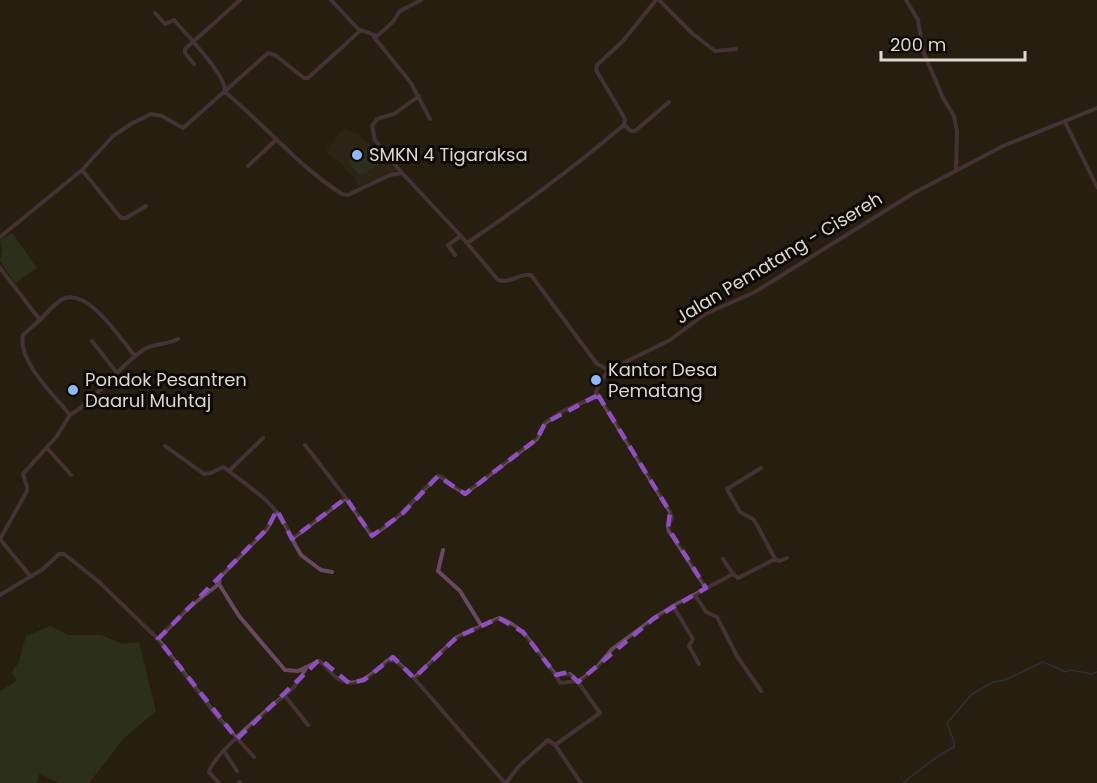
<svg xmlns="http://www.w3.org/2000/svg" width="1097" height="783" viewBox="0 0 1097 783" font-family="Poppins,sans-serif">
	<style>
		.education { fill: #332a1a }
		.green { fill: #36432e }
		.lines { fill: none; stroke-linecap: round; stroke-linejoin: round }
		.stream { stroke: #324567; stroke-width: 1.5 }
		.minor { stroke: #684961; stroke-width: 4 }
		.marked { fill: none; stroke: #8f4ec2; stroke-width: 4.5; stroke-dasharray: 12 8; stroke-linejoin: round }
		.poi-dot { fill: #90b8fd; stroke: #0d0904; stroke-width: 2 }
		.labels { text-anchor: middle; stroke-width: 6; stroke-linejoin: round; paint-order: stroke }
		.poi-label { font-size: 18px; fill: #ddd7ce; stroke: #0d0904; text-anchor: start }
		.street-label { font-size: 18px; fill: #ddd7ce; stroke: #0d0904 }
	</style>
	<rect width="100%" height="100%" fill="#271f10"/>
	<!-- education -->
	<path class="education" d="M 344,128 L 359,135 L 366,143 L 368,143 L 378,149 L 397,170 L 365,187 L 358,185 L 356,180 L 337,159 L 334,160 L 326,151 Z"/>
	<!-- green -->
	<path class="green" d="M 370,148 L 381,163 L 360,176 L 348,161 Z
		M 12,233 L 37,268 L 15,283 L 0,261 L 2,249 L 0,241 Z
		M 50,626 L 68,635 L 101,635 L 122,644 L 139,642 L 156,711 L 124,738 L 89,783 L 59,783 L 39,774 L 37,783 L 0,783 L 0,691 L 17,681 L 12,672 L 19,662 L 26,636 Z"/>
	<g class="lines">
		<!-- stream -->
		<path class="stream" d="M 903,783 C 920,770 935,756 954,747 L 954,742 L 947,723 L 972,694 L 993,682 L 1005,680 L 1043,662 L 1066,672 L 1070,670 L 1092,674 L 1097,672"/>
		<!-- minor -->
		<path class="minor" d="M 331,0 L 360,31
			M 659,0 L 693,34 L 715,51 L 736,49
			M 906,0 L 918,20 L 923,51 L 943,98 L 954,116 L 957,131 L 956,171
			M 155,13 L 165,24 L 174,20 C 186,34 226,75 225,91
			M 374,37 L 411,83 L 430,119
			M 194,64 L 185,53 L 185,49 L 240,0
			M 225,92 C 263,123 300,168 342,194 L 348,195 L 390,175 L 402,173 L 461,236 L 498,280 C 511,284 519,273 531,275 L 597,364 L 609,370
			M 1065,122 L 1097,187
			M 624,125 L 631,131 L 635,131 L 669,102
			M 248,166 L 277,139
			M 82,170 L 121,218 L 126,218 L 146,206
			M 401,172 L 375,140 L 372,126 L 377,119 L 394,114 L 419,96
			M 0,237 L 82,170 L 113,136 L 131,124 L 151,114 L 162,116 L 183,128 L 268,53 L 275,55 L 304,78 L 308,78 L 361,30 L 377,36 L 392,23 L 400,11 L 421,0
			M 467,243 C 522,206 573,168 624,125 L 625,119 L 596,70 L 597,65 L 623,41 L 656,0
			M 455,255 L 448,245 L 461,236
			M 0,268 L 40,320 L 23,335 C 17,361 55,396 70,415
			M 40,320 C 47,313 56,301 65,298 C 90,290 121,340 135,356
			M 92,341 L 117,373
			M 70,415 C 98,398 116,369 143,350 C 153,343 167,345 178,339
			M 305,445 L 346,498
			M 165,446 L 204,474 L 211,473 L 223,467 L 229,471 C 257,493 279,505 292,539 L 346,498 L 370,533 L 374,534 C 400,520 416,495 438,476 L 442,477 L 457,489 L 466,493 L 537,439 L 545,423 L 563,411 L 598,395
			M 47,448 L 71,475
			M 761,468 L 727,489 L 740,512 L 753,519 L 757,525 L 775,559
			M 229,471 L 263,438
			M 292,539 L 301,555 L 321,570 L 332,572
			M 443,550 L 438,571 L 460,591 L 481,625
			M 723,559 L 733,574 L 738,578 L 775,559 L 779,561 L 787,558
			M 31,577 L 0,539 L 27,491 L 27,487 L 23,474 L 57,436 L 70,415
			M 219,584 L 220,577 L 267,529 L 276,511
			M 706,588 L 669,531 L 668,527 L 672,518 L 670,512 L 596,392 L 599,384 L 609,370 L 670,340 L 705,314 L 755,292 L 912,194 L 1003,146 L 1097,108
			M 0,595 L 43,569 L 59,554 L 64,554 L 98,581 L 158,639 L 189,607 L 219,584 L 239,616 L 285,670 L 298,671 L 319,661 C 326,665 330,673 337,678 C 357,691 373,673 388,660 L 396,661 L 414,678 L 505,783
			M 695,595 L 706,612 L 717,617 L 737,656 L 761,691
			M 673,606 L 693,639 L 689,646 L 699,664
			M 158,639 L 216,715 L 254,757
			M 556,675 L 560,683 L 577,681
			M 414,678 L 457,637 L 499,618 C 526,626 538,655 556,675 L 570,674 L 578,682
			M 285,696 L 308,725
			M 555,745 L 600,713 L 578,682 L 596,668 L 612,649 L 653,619 L 673,606 L 733,574
			M 224,751 L 237,771
			M 219,783 L 209,772 C 214,752 275,704 293,688 L 299,681 L 306,668
			M 239,783 L 240,782
			M 506,783 L 519,766 L 548,740 L 555,745 L 581,783"/>
	</g>
	<!-- marked area -->
	<path d="M0 0H1097V783H0ZM 598,395 L 670,512 L 668,528 L 706,588 L 653,619 L 578,682 L 568,672 L 556,675 L 523,632 L 499,618 L 457,637 L 414,678 L 393,657 L 364,680 L 349,683 L 320,659 L 237,739 L 158,639 L 267,529 L 277,510 L 292,539 L 346,498 L 372,536 L 403,513 L 438,476 L 465,494 L 537,439 L 545,423 Z" fill="#271f10" fill-opacity=".55" fill-rule="evenodd"/>
	<path class="marked" d="M 598,395 L 670,512 L 668,528 L 706,588 L 653,619 L 578,682 L 568,672 L 556,675 L 523,632 L 499,618 L 457,637 L 414,678 L 393,657 L 364,680 L 349,683 L 320,659 L 237,739 L 158,639 L 267,529 L 277,510 L 292,539 L 346,498 L 372,536 L 403,513 L 438,476 L 465,494 L 537,439 L 545,423 Z"/>
	<!-- markers -->
	<g class="poi-dot">
		<circle cx="357" cy="155" r="6"/>
		<circle cx="596" cy="380" r="6"/>
		<circle cx="73" cy="390" r="6"/>
	</g>
	<g class="labels">
		<!-- poi labels -->
		<g class="poi-label">
			<text x="369" y="161">SMKN 4 Tigaraksa</text>
			<text x="608" y="376">Kantor Desa<tspan x="608" dy="21">Pematang</tspan></text>
			<text x="85" y="386">Pondok Pesantren<tspan x="85" dy="21">Daarul Muhtaj</tspan></text>
		</g>
		<!-- street labels -->
		<g class="street-label">
			<text transform="translate(779 258) rotate(-31)" y="6">Jalan Pematang - Cisereh</text>
		</g>
	</g>
	<!-- scale -->
	<path d="M881 51v9h144v-9" fill="none" stroke="#ddd7ce" stroke-width="3"/>
	<text x="890" y="51" font-size="18" fill="#ddd7ce" stroke="#0d0904" stroke-width="4.5" paint-order="stroke">200 m</text>
</svg>
